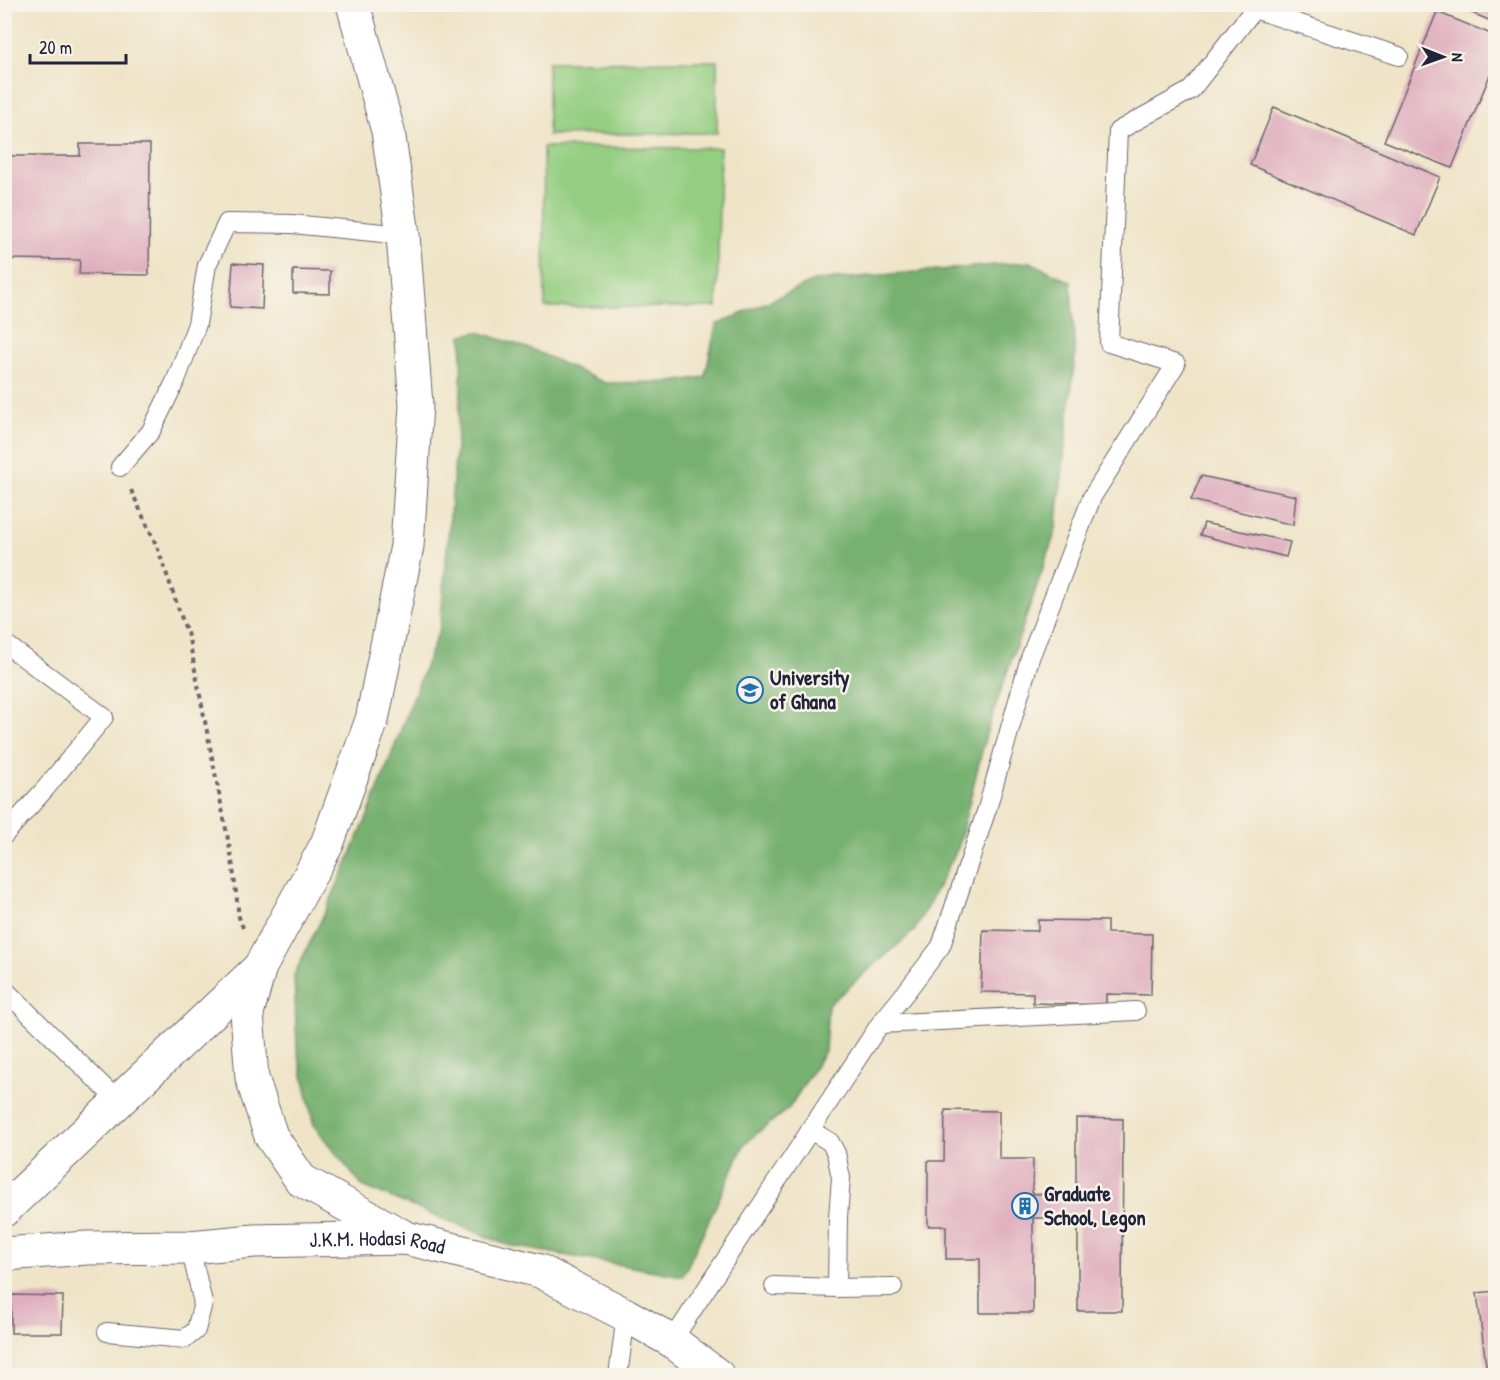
<svg xmlns="http://www.w3.org/2000/svg" width="1500" height="1380" viewBox="0 0 1500 1380" font-family="'Patrick Hand',sans-serif">
	<style>
		.green { fill: #94ce81; stroke: #5b785e; stroke-width: 1.5 }
		.forest { fill: #77b16f; stroke: #4c6a55; stroke-width: 1.5 }
		.building { fill: #dfaebe }
		.lines { fill: none; stroke-linecap: round; stroke-linejoin: round }
		.service-casing { stroke: #6a666c; stroke-width: 20 }
		.minor-casing { stroke: #6a666c; stroke-width: 35 }
		.path { stroke: #6a666c; stroke-width: 4; stroke-dasharray: 4.5 4.5; stroke-linecap: butt }
		.service { stroke: #fff; stroke-width: 18 }
		.minor { stroke: #fff; stroke-width: 33 }
		.labels { text-anchor: middle; stroke-width: 5; stroke-linejoin: round; paint-order: stroke }
		.poi-label { font-size: 21px; font-weight: bold; fill: #22223b; stroke: #f7f3e8; text-anchor: start }
		.street-label { font-size: 21px; fill: #22223b; stroke: #f7f3e8 }
	</style>
	<rect width="100%" height="100%" fill="#f7f3e8"/>
	<filter id="ink" filterUnits="userSpaceOnUse"><feTurbulence type="fractalNoise" baseFrequency=".0167" numOctaves="2"/><feDisplacementMap in="SourceGraphic" scale="12" xChannelSelector="R" yChannelSelector="G"/><feConvolveMatrix kernelMatrix="1 2 1 2 8 2 1 2 1" color-interpolation-filters="sRGB"/></filter>
	<filter id="wash" filterUnits="userSpaceOnUse"><feTurbulence type="fractalNoise" baseFrequency=".008" numOctaves="4" result="noise"/><feDisplacementMap in="SourceGraphic" scale="24" xChannelSelector="R" yChannelSelector="G"/><feGaussianBlur stdDeviation="1.35" result="paint"/><feColorMatrix in="noise" values="0 0 0 0 0 0 0 0 0 0 0 0 0 0 0 0 0 1.4 0 .05"/><feComposite in="paint" operator="in"/></filter>
	<g filter="url(#wash)">
		<rect width="100%" height="100%" fill="#efe4c7"/>
		<!-- green -->
		<path class="green" d="M 717,61 L 717,133 L 548,135 L 548,62 Z
			M 543,147 L 720,148 L 717,307 L 545,307 Z"/>
		<!-- forest -->
		<path class="forest" d="M 1030,262 L 1071,282 L 1075,356 L 1056,530 L 987,731 L 958,848 L 915,930 L 828,1005 L 825,1051 L 789,1108 L 745,1143 L 683,1276 L 507,1245 L 362,1186 L 314,1126 L 297,1048 L 294,975 L 328,906 L 369,813 L 440,628 L 461,391 L 462,335 L 478,332 L 531,349 L 605,383 L 672,382 L 705,377 L 716,325 L 814,281 Z"/>
		<g id="blocks">
			<!-- building -->
			<path class="building" d="M 1453,5 L 1496,5 L 1496,23 Z
				M 1437,12 L 1496,36 L 1496,60 L 1452,168 L 1384,141 Z
				M 1274,107 L 1440,177 L 1416,235 L 1250,165 Z
				M 80,144 L 150,144 L 149,275 L 79,274 L 80,260 L 4,259 L 4,156 L 80,156 Z
				M 233,263 L 264,265 L 262,309 L 230,307 Z
				M 293,270 L 330,271 L 330,294 L 293,293 Z
				M 1201,476 L 1296,496 L 1293,525 L 1191,500 Z
				M 1204,523 L 1290,542 L 1286,557 L 1200,535 Z
				M 1038,920 L 1107,921 L 1107,933 L 1152,934 L 1151,995 L 1106,994 L 1106,1005 L 1033,1003 L 1033,993 L 981,992 L 983,930 L 1038,931 Z
				M 945,1110 L 999,1111 L 999,1159 L 1033,1159 L 1032,1194 L 1076,1194 L 1076,1118 L 1123,1119 L 1122,1311 L 1078,1311 L 1078,1218 L 1033,1218 L 1033,1313 L 980,1313 L 980,1259 L 946,1259 L 946,1226 L 928,1226 L 928,1161 L 944,1161 Z
				M 1496,1291 L 1496,1364 L 1486,1365 L 1477,1293 Z
				M 11,1295 L 63,1296 L 62,1333 L 11,1333 Z"/>
		</g>
	</g>
	<g filter="url(#ink)">
		<use href="#blocks" fill-opacity="0" stroke="#6a666c" stroke-width="1.5"/>
		<g class="lines">
			<defs>
				<path id="service" d="M 120,467 L 151,431 L 176,380 L 197,324 L 207,265 L 227,223 L 292,224 L 403,235
					M 4,643 L 104,717 L 45,789 L 4,835
					M 4,989 L 119,1102
					M 880,1024 L 906,992 L 941,946 L 987,809 L 1030,658 L 1092,497 L 1176,364 L 1109,343 L 1118,131 L 1191,90 L 1254,9 L 1399,56
					M 810,1130 L 830,1142 L 836,1153 L 841,1178 L 838,1217 L 837,1288
					M 774,1286 L 837,1288 L 893,1287
					M 107,1332 L 185,1339 L 196,1330 L 203,1303 L 190,1247
					M 672,1341 L 880,1024 L 1136,1011
					M 618,1376 L 626,1315"/>
				<g id="minor">
					<path d="M 353,4 L 388,131 L 403,235 L 416,405 L 407,546 L 372,720 L 327,844 L 260,967 L 247,1013 L 252,1078 L 271,1136 L 301,1180 L 406,1238"/>
					<path d="M 4,1210 L 258,969"/>
					<path id="s1" d="M 4,1254 L 87,1248 L 190,1247 L 254,1241 L 406,1238 L 540,1271 L 626,1315 L 672,1341 L 718,1376"/>
				</g>
			</defs>
			<!-- service casing -->
			<use href="#service" class="service-casing"/>
			<!-- minor casing -->
			<use href="#minor" class="minor-casing"/>
			<!-- path -->
			<path class="path" d="M 131,490 L 158,549 L 189,639 L 232,860 L 239,917 L 243,928"/>
			<!-- service -->
			<use href="#service" class="service"/>
			<!-- minor -->
			<use href="#minor" class="minor"/>
		</g>
	</g>
	<!-- icons -->
	<defs>
		<symbol id="university-ring" viewBox="-11 -11 22 22"><circle r="9.5" fill="#f7f3e8" stroke="#1f6fb2" stroke-width="1.5"/><path d="M0-5L7-2L0 1L-7-2ZM-4 1L0 2.5L4 1V4Q0 6-4 4Z" fill="#1f6fb2"/></symbol>
		<symbol id="building-ring" viewBox="-11 -11 22 22"><circle r="9.5" fill="#f7f3e8" stroke="#1f6fb2" stroke-width="1.5"/><path d="M-4-6H4V6H1V3H-1V6H-4ZM-2.5-4.3h1.7v1.8h-1.7ZM.8-4.3h1.7v1.8H.8ZM-2.5-1h1.7V.8h-1.7ZM.8-1h1.7V.8H.8Z" fill="#1f6fb2"/></symbol>
	</defs>
	<g fill-rule="evenodd">
		<use href="#university-ring" x="735" y="675" width="30" height="30"/>
		<use href="#building-ring" x="1010" y="1191" width="30" height="30"/>
	</g>
	<g class="labels">
		<!-- poi labels -->
		<g class="poi-label">
			<text x="770" y="685">University<tspan x="770" dy="24">of Ghana</tspan></text>
			<text x="1044" y="1201">Graduate<tspan x="1044" dy="24">School, Legon</tspan></text>
		</g>
		<!-- street labels -->
		<g class="street-label">
			<text dy="7" stroke="none"><textPath href="#s1" startOffset="374">J.K.M. Hodasi Road</textPath></text>
		</g>
	</g>
	<!-- margin -->
	<rect width="1500" height="1380" fill="none" stroke="#f7f3e8" stroke-width="24"/>
	<!-- north arrow -->
	<g transform="translate(1443 57) rotate(91)" stroke="#f7f3e8" stroke-width="4.5" paint-order="stroke">
	<path d="M0-4.5L10 22L0 15L-10 22Z" fill="#22223b"/>
	<text y="-9" font-size="16" font-weight="bold" text-anchor="middle" fill="#22223b">N</text>
	</g>
	<!-- scale -->
	<path d="M30 54v9h96v-9" fill="none" stroke="#22223b" stroke-width="3"/>
	<text x="39" y="54" font-size="18" fill="#22223b" stroke="#f7f3e8" stroke-width="4.5" paint-order="stroke">20 m</text>
</svg>
